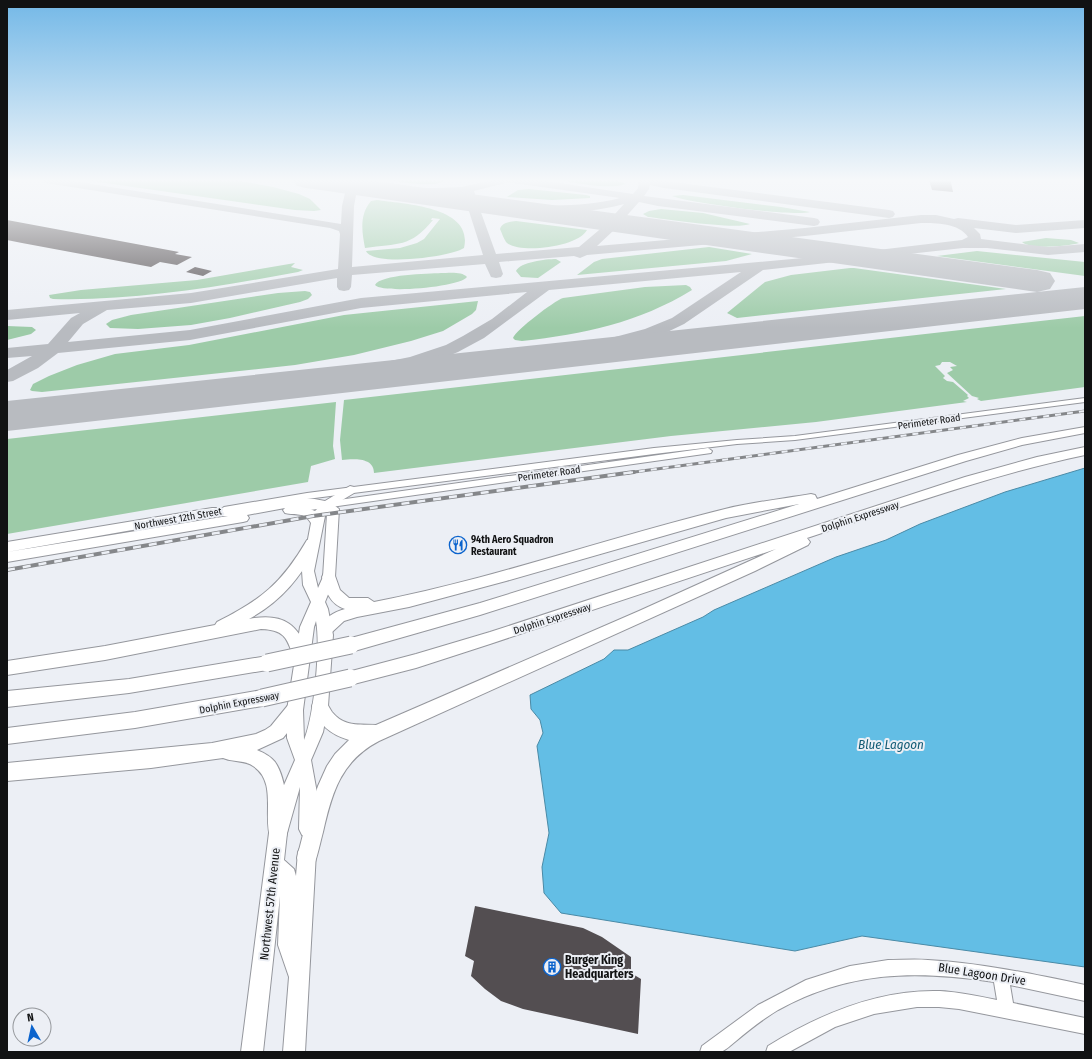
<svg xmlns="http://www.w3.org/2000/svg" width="1092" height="1059" viewBox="0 0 1092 1059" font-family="'Fira Sans Condensed',sans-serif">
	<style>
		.green { fill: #9dcba8 }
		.water { fill: #63bee5; stroke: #4a8aa6 }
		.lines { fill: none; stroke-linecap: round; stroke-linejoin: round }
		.taxiway { fill: #b8bbc0; fill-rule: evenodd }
		.runway { fill: #b8bbc0; fill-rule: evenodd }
		.building { fill: #534e51 }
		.minor-casing { stroke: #95979d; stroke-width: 2 }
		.major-casing { stroke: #95979d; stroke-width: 2 }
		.highway-casing { stroke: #95979d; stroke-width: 2 }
		.minor { fill: #fff; fill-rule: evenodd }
		.major { fill: #fff; fill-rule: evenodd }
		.highway { fill: #fff; fill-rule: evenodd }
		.rail-far1-casing { stroke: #85878a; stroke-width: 3 }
		.rail-casing { stroke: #85878a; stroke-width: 4 }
		.rail-far1 { stroke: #eceff5; stroke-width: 2; stroke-dasharray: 6; stroke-linecap: butt }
		.rail { stroke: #eceff5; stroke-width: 2.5; stroke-dasharray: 8; stroke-linecap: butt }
		.highway-bridge-casing { stroke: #95979d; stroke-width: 19; stroke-linecap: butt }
		.highway-bridge { stroke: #fff; stroke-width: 17 }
		.labels { text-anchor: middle; stroke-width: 4; stroke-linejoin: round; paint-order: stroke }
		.street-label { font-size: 10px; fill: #111213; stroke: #eceff5 }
		.poi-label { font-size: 10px; font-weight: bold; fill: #111213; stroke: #eceff5; text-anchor: start }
		.near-street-label { font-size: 12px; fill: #111213; stroke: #eceff5 }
		.near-poi-label { font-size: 12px; font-weight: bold; fill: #111213; stroke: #eceff5; text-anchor: start }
		.near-water-label { font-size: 13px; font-style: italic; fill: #115b75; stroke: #eceff5 }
	</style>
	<rect width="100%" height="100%" fill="#eceff5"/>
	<!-- green -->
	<path class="green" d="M 84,180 L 235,180 L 273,187 L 299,194 L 310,199 L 321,210 L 314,211 L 295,210 Z
		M 388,180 L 442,180 L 444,181 C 436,188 399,182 388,180 Z
		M 559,180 L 616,180 L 626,184 C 610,190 576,183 559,180 Z
		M 529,189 L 586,195 L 590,196 L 590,198 L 552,200 L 507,197 L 518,190 Z
		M 683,195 L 781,207 L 810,212 C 794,217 690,203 672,196 Z
		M 377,200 C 403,204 474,206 464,248 C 450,257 373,267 366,251 L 400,248 L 417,243 L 424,239 L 440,219 L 432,218 L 431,220 L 433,220 C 410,248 398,243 365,248 C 362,232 359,215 371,201 Z
		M 661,209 L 703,213 L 750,224 C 736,230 666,219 648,217 L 643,214 L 649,211 Z
		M 516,221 L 587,230 C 578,247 521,254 507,243 C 504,240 502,233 500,229 C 502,222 510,222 516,221 Z
		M 1046,238 L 1071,240 L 1079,243 C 1068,246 1031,250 1022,242 Z
		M 709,247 L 752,254 L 726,261 L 577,275 L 594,262 L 602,259 Z
		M 977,251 L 1085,262 L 1085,276 L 937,256 Z
		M 556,259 L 561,262 L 538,278 L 521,277 L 516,271 C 520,262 546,259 556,259 Z
		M 295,263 L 291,267 L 303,270 L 298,272 C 217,287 135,301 53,299 L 50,298 L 49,295 L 81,290 L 197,280 Z
		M 850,268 L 854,268 L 1006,289 L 737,318 L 727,313 L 765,282 L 791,275 Z
		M 441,273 C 448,273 462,271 467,277 C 460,287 383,294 375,285 C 381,274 428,274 441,273 Z
		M 686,285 L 690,287 L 692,290 C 638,323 584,334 522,341 L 515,340 L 513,338 C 516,330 554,301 563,298 L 645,287 Z
		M 305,291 L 310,292 L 312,295 L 308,299 L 300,302 L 230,318 L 191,325 L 138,329 L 110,328 L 106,324 L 112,320 L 131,315 L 278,293 Z
		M 478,301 L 476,310 L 472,314 L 443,331 L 411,341 L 354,355 L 295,365 L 42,392 L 32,391 L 30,390 L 33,384 L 49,376 L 77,365 L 115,354 L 189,345 L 344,315 Z
		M 1085,316 L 1085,387 L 981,401 L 977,399 L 979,398 L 972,396 L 947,373 L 953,370 L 950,367 L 957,366 L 950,362 L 942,362 L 940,365 L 935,366 L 945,376 L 943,378 L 947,381 L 953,382 L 968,395 L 967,396 L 969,398 L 963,401 L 967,402 L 816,422 L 671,436 L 374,473 C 374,457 353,459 342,460 L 340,440 L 344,400 Z
		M 7,326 L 32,327 L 36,330 L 31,334 L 7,340 Z
		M 336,402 L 333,446 L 335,459 L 311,466 L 308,482 L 7,534 L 7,439 Z"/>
	<!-- water -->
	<path class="water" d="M 1085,468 L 1085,967 L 862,936 L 795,951 L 561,913 L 544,893 L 542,867 L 549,833 L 537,746 L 543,733 L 540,720 L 531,709 L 530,695 L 604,659 L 614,650 L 628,650 L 703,617 L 714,610 L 836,557 L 886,540 L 920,524 L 1005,492 Z"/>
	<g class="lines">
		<!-- taxiway -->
		<path class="taxiway" d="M 41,180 L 67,180 L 341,224 L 342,206 L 346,189 L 310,183 L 305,180 L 331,180 L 347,182 L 348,180 L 358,180 L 358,184 L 409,188 L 436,188 L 461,187 L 494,180 L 539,180 L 633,194 L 638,188 L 639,180 L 657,180 L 889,210 L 893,211 L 895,214 L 893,217 L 889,218 L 664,188 L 650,185 L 649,189 L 644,196 L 814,218 L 818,219 L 820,222 L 818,225 L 814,226 L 658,206 L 639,202 L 613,231 L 597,246 L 805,228 L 921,215 L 936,215 L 954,219 L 958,218 L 1016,225 L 1085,220 L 1085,228 L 1016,233 L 974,228 L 980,234 L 981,239 L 1048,247 L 1085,244 L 1085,252 L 1048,255 L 987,248 L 963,248 L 763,270 L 684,324 L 657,337 L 596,352 L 440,374 L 434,373 L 431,369 L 434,365 L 440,364 L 596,342 L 645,329 L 672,318 L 741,272 L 549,290 L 484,338 L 458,352 L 441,359 L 379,375 L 208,400 L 201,398 L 199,394 L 201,390 L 360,367 L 410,357 L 446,345 L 463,336 L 492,319 L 527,292 L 361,308 L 190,340 L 58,353 L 38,368 L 13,381 L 7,382 L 7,370 L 32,356 L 7,358 L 7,348 L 48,344 L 71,318 L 80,313 L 7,320 L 7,310 L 191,293 L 338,269 L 340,234 L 339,231 L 330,228 L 46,183 ZM 509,182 L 513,183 L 620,198 C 573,210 525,205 477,200 L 474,191 ZM 357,190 L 425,195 L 423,197 L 425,199 L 467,205 L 483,255 L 352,267 L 354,206 ZM 463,193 L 465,198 L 439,195 L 461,194 ZM 624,204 L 605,225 L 579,247 L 496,254 L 479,207 C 528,213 576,217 624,204 ZM 921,223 C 936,223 959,223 968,237 L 962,240 L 836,255 L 361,298 L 190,330 L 68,342 L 83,324 L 107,310 L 191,303 L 337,278 L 337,287 L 339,290 L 344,291 L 349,290 L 351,287 L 352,275 L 485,264 L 491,277 L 496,278 L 501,277 L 503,274 L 499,262 L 574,256 L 580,258 L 587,255 L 805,236 Z
			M 7,408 L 26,408 L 33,410 L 36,414 L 33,418 L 26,420 L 7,420 Z"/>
		<!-- runway -->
		<path class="runway" d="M 293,180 L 366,180 L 1037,270 L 1050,273 L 1055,281 L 1050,289 L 1037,292 L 1085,287 L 1085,309 L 7,431 L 7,401 L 1037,292 L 306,188 L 297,186 Z"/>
	</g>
	<!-- building -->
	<path class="building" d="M 929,180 L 949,180 L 951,182 L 953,192 L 932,190 Z
		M 7,220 L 179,252 L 175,254 L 192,257 L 177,265 L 160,262 L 151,267 L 22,243 L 7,240 Z
		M 195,267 L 212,271 L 203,276 L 186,272 Z
		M 475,906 L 583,928 L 602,937 L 631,957 L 631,973 L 641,979 L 638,1034 L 523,1009 L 501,1001 L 485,989 L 471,976 L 474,961 L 465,956 Z"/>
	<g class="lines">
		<defs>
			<path id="minor" d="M 1085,398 L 1085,402 L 795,440 L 737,444 L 654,454 L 307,499 L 224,513 L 220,510 L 224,507 L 307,493 L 654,448 L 737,440 L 795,436 Z
				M 708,448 L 712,451 L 711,453 L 296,512 L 292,509 L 296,506 Z
				M 888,960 C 901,960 915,959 928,960 C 981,963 1033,974 1085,985 L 1085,1001 L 1010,985 L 1013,1003 L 1085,1018 L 1085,1034 L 959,1009 L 939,1007 L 917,1007 L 874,1014 L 835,1027 L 789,1052 L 766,1052 L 768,1046 C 820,1014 878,989 940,991 C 959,992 978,996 997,1000 L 994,982 C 915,970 849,971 778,1010 C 763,1019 749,1030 736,1041 C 732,1044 726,1050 721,1052 C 716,1054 706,1052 700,1052 L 702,1046 L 758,1005 L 806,980 L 850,966 Z"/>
			<path id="major" d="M 350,486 L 354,487 L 356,490 L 354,493 L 334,505 L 339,509 L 335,577 L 325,602 L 328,609 L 333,635 L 328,706 L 323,732 L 311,760 L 317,793 L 317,829 L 314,835 L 308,838 L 302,835 L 299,829 L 300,787 L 287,833 L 284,860 L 294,869 L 296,876 L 298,852 L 301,846 L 307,843 L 313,846 L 316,852 L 305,1052 L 283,1052 L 289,977 L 278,945 L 280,896 L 263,1052 L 241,1052 L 269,833 L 281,792 L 295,760 L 287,738 L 287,710 L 300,627 L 311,602 L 303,585 L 302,571 L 311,523 C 304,511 296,516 285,513 L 283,510 L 285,508 L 247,515 L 249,518 L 247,521 L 243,522 L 7,562 L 7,552 L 228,516 L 212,516 L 7,552 L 7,542 L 212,508 C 221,508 231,508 240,508 C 269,506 295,493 325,501 ZM 302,506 L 319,507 L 315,511 ZM 327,514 L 323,577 L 318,588 L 314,571 L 325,516 ZM 316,621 C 321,647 314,716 304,740 L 303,710 L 314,627 Z"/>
			<path id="highway" d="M 1085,427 L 1085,433 L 1022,445 L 966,461 L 480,615 L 351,652 L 346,650 L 343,645 L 346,640 L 351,638 L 480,603 L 799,504 L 726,518 L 506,581 L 409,607 L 357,617 L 344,621 L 331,633 L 326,635 L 321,633 L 318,629 C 324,618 334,612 345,609 C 330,604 326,592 322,577 L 324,573 L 329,572 L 334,573 L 340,590 L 349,598 L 368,598 L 374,602 C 493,579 607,538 725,509 C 753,502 782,499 811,494 L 815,495 L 817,499 L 958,455 L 1022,438 Z
				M 1085,447 L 1085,455 C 990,475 899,508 807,538 L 810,542 L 808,545 L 755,571 L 379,741 C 341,761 332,792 323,832 C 320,843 318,854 314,865 L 307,868 L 300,865 L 297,858 L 308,815 L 318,786 L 327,766 L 335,754 L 349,740 C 329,734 320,725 312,706 L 314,701 L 320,698 C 327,701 328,706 332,712 C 344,727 359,724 376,725 L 639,611 L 776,549 L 490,644 L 416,668 L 350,685 L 344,683 L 342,678 L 344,673 L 416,654 L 490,632 L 965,477 L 1037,457 Z
				M 312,539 L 317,540 L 319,544 C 300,577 283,600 249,619 C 284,612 300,625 310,658 L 308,663 L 302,665 L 296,663 C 287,642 289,630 261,629 L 105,660 L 7,675 L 7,661 L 105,646 L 215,625 L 217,622 C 261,600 282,583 307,540 Z
				M 267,656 L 273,658 L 275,663 L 273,668 L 267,670 L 129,693 L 7,707 L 7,691 L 129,679 Z
				M 262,690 L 268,693 L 270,698 L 268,703 L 262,706 L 135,728 L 7,744 L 7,728 L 135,712 Z
				M 295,702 L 301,704 L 303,710 L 301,716 L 283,738 L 257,750 C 264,753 270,756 275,762 C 286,777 292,823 285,840 L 278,843 L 271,840 C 262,817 278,782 253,766 C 245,760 232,762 223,758 L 151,768 L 7,781 L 7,763 L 212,743 L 256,734 L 265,730 L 271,726 L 289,704 Z"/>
		</defs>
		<!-- minor casing -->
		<use href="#minor" class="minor-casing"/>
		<!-- major casing -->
		<use href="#major" class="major-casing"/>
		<!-- highway casing -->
		<use href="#highway" class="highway-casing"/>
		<!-- minor -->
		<use href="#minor" class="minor"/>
		<!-- major -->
		<use href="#major" class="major"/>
		<!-- highway -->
		<use href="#highway" class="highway"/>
		<defs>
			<path id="rail-far1" d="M 627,473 L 1085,411"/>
			<path id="rail" d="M 7,570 L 313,516 L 634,472"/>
		</defs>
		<!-- rail-far1 casing -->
		<use href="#rail-far1" class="rail-far1-casing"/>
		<!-- rail casing -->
		<use href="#rail" class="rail-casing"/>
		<!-- rail-far1 -->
		<use href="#rail-far1" class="rail-far1"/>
		<!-- rail -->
		<use href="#rail" class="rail"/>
		<defs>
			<path id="highway-bridge" d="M 267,663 L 351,645
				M 262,698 L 350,678"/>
		</defs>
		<!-- highway-bridge casing -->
		<use href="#highway-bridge" class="highway-bridge-casing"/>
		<!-- highway-bridge -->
		<use href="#highway-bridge" class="highway-bridge"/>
	</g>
	<!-- sky -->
	<linearGradient id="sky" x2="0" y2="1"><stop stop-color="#73b8e7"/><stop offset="0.55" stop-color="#f6f8fa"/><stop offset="1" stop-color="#f6f8fa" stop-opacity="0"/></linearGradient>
	<rect width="1092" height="328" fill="url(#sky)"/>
	<!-- icons -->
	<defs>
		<symbol id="restaurant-ring" viewBox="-11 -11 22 22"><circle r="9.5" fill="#eceff5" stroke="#0a63cd" stroke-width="1.5"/><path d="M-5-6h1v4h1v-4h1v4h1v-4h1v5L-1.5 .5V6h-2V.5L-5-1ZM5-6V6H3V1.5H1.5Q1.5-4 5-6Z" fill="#0a63cd"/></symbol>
		<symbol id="building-ring" viewBox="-11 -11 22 22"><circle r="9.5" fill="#eceff5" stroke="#0a63cd" stroke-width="1.5"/><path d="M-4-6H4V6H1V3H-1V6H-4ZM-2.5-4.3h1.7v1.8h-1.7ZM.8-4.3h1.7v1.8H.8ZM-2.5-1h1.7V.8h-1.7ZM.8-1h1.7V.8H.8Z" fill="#0a63cd"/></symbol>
	</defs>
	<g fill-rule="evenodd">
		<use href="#restaurant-ring" x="448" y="535" width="20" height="20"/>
		<use href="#building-ring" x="542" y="957" width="20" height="20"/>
	</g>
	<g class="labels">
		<!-- street labels -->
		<g class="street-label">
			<text transform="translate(929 421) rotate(-8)" y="4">Perimeter Road</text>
			<text transform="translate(549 473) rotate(-8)" y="4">Perimeter Road</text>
			<text transform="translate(860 516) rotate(-18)" y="4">Dolphin Expressway</text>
			<text transform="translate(178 518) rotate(-10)" y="4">Northwest 12th Street</text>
			<text transform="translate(552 618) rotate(-18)" y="4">Dolphin Expressway</text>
			<text transform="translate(239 702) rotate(-11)" y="4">Dolphin Expressway</text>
		</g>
		<!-- poi labels -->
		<g class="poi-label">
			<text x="471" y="543">94th Aero Squadron<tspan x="471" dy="12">Restaurant</tspan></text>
		</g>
		<!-- near-street labels -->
		<g class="near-street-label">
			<text transform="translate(270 904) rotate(-84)" y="4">Northwest 57th Avenue</text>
			<text transform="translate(982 974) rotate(9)" y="4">Blue Lagoon Drive</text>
		</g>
		<!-- near-poi labels -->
		<g class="near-poi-label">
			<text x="565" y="964">Burger King<tspan x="565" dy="14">Headquarters</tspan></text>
		</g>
		<!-- near-water labels -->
		<g class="near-water-label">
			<text x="891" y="749">Blue Lagoon</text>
		</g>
	</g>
	<!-- border -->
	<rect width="1092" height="1059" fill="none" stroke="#111213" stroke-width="16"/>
	<!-- north arrow -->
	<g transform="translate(32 1027) rotate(351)"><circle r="19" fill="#eceff5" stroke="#94979b"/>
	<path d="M0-3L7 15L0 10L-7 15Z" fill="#0a63cd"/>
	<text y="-6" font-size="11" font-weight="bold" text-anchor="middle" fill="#111213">N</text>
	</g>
</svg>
